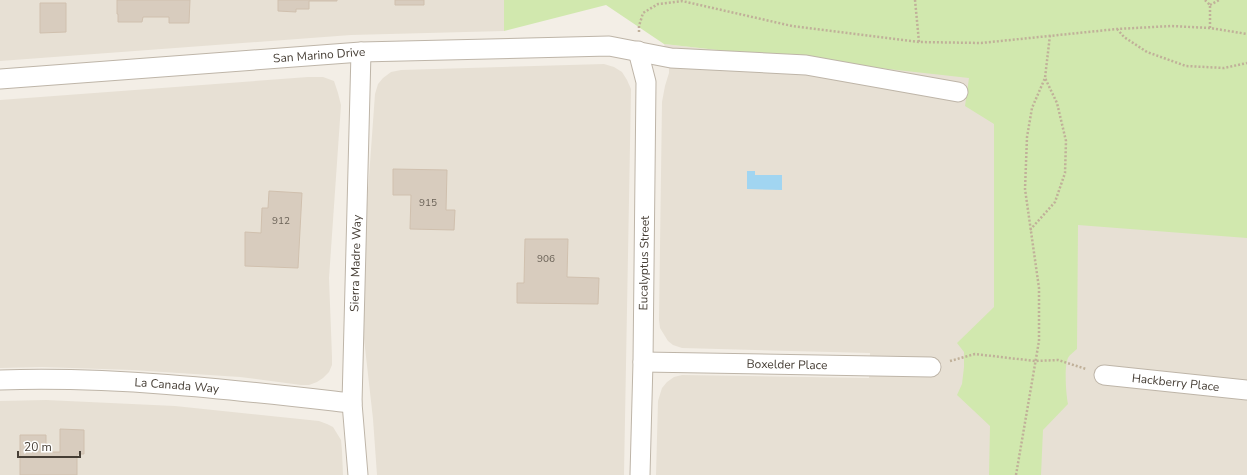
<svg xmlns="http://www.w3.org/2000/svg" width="1247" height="475" viewBox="0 0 1247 475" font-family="'Nunito Sans',sans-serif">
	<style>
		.residential { fill: #e7e0d4 }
		.green { fill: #d1e8ae }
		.water { fill: #a1d5f1 }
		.building { fill: #d8ccbe; stroke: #d0c0ae }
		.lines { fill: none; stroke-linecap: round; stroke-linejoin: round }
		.street-casing { stroke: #beb5a8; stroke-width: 21 }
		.path { stroke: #c0b099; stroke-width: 2.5; stroke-dasharray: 2 2; stroke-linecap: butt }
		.street { stroke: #fff; stroke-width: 19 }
		.labels { text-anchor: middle; stroke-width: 3.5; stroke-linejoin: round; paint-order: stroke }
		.number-label { font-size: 10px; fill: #6a6257 }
		.street-label { font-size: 12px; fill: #463e35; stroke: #fff }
	</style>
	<rect width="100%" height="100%" fill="#f3eee6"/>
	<!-- residential -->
	<path class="residential" d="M 0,0 L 504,0 L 504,31 L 351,35 L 0,61 Z
		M 1247,0 L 1247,475 L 656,475 L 658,401 L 662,388 L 667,382 L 674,377 L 682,375 L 869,378 L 870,353 L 682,348 L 673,345 L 668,341 L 660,328 L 659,320 L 662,102 L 665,86 L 669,73 L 669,63 L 664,44 L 879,68 Z
		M 604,64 L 614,67 L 622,72 L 627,80 L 631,89 L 624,475 L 377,475 L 373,419 L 363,330 L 363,260 L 375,94 L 378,84 L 383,78 L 391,72 L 401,70 Z
		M 308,77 L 323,77 L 334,81 L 338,93 L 341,105 L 329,278 L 332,357 L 332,365 L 329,372 L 323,378 L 317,382 L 309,385 L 301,385 L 240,377 L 132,370 L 42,367 L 0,368 L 0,100 Z
		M 46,400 L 175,406 L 319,421 L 327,424 L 333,427 L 341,440 L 342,451 L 343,475 L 0,475 L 0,401 Z"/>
	<!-- green -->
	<path class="green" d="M 504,0 L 1247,0 L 1247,238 L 1078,225 L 1077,349 C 1074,352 1070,354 1068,358 C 1064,367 1066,394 1068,404 L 1043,430 L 1041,475 L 989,475 L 990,426 L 957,395 L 962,384 L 964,367 L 964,352 L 957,343 L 994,307 L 994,124 L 965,106 L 969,78 L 664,44 L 606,5 L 504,31 Z"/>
	<!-- water -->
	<path class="water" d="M 747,171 L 755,171 L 755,175 L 782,175 L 782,190 L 747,189 Z"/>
	<!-- building -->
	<path class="building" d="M 117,0 L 190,0 L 189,23 L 169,23 L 169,17 L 143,17 L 142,22 L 118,22 L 118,14 L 117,14 Z
		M 278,0 L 337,0 L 337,1 L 309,1 L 309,9 L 296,9 L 296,12 L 278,11 Z
		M 395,0 L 424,0 L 424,5 L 395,5 Z
		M 40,3 L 66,3 L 66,32 L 40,33 Z
		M 393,169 L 447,170 L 446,210 L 455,210 L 454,230 L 410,229 L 411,195 L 393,195 Z
		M 269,191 L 302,193 L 298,268 L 245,266 L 245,232 L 261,233 L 262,208 L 268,208 Z
		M 525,239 L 568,239 L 567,277 L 599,278 L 598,304 L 517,303 L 517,283 L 524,283 Z
		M 60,429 L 84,430 L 84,454 L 77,454 L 77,475 L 20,475 L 20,435 L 46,435 L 46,452 L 60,452 Z"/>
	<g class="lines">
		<defs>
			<g id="street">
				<path d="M 638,51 L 646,82 L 643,362 L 640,475"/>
				<path id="s1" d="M 0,79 L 361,52 L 609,46 L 671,58 L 806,65 L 958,92"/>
				<path id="s2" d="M 643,362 L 931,367"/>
				<path id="s3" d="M 1104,375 L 1247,390"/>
				<path id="s4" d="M 0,380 C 118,376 235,390 352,403"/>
				<path id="s5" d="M 358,475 L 352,403 L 361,52"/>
			</g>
		</defs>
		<!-- street casing -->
		<use href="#street" class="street-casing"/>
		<!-- path -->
		<path class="path" d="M 915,0 L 919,42
			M 1205,0 L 1210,5 L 1210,28
			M 1210,5 L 1219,0
			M 1117,29 L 1124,37 L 1147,52 L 1186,66 L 1224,68 L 1247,63
			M 639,32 L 639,26 L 643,13 L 658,4 L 682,1 L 792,26 L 919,42 L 981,43 L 1117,29 L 1171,26 L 1210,28 L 1247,34
			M 1030,230 L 1055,202 L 1065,173 L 1066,141 L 1057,103 L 1045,78
			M 950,361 L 975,354 L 1035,361 L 1058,360 L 1086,369
			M 1016,475 L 1039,341 L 1039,288 L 1025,189 L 1027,137 L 1032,108 L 1045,78 L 1050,35"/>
		<!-- street -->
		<use href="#street" class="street"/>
	</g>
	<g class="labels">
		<!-- number labels -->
		<g class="number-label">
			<text x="428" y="206">915</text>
			<text x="281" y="224">912</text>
			<text x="546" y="262">906</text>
		</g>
		<!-- street labels -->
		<g class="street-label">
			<text dy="4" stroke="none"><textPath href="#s1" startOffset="320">San Marino Drive</textPath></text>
			<text transform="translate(644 263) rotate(-89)" y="4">Eucalyptus Street</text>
			<text dy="4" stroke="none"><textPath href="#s5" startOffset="212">Sierra Madre Way</textPath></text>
			<text dy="4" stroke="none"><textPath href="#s2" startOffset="144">Boxelder Place</textPath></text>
			<text dy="4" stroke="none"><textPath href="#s3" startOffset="72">Hackberry Place</textPath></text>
			<text dy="4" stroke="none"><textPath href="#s4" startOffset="177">La Canada Way</textPath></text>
		</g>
	</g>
	<!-- scale -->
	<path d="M18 451v6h62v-6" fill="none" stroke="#463e35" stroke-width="2"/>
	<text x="24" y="451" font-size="12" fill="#463e35" stroke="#ffffff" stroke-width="3" paint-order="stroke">20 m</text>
</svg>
